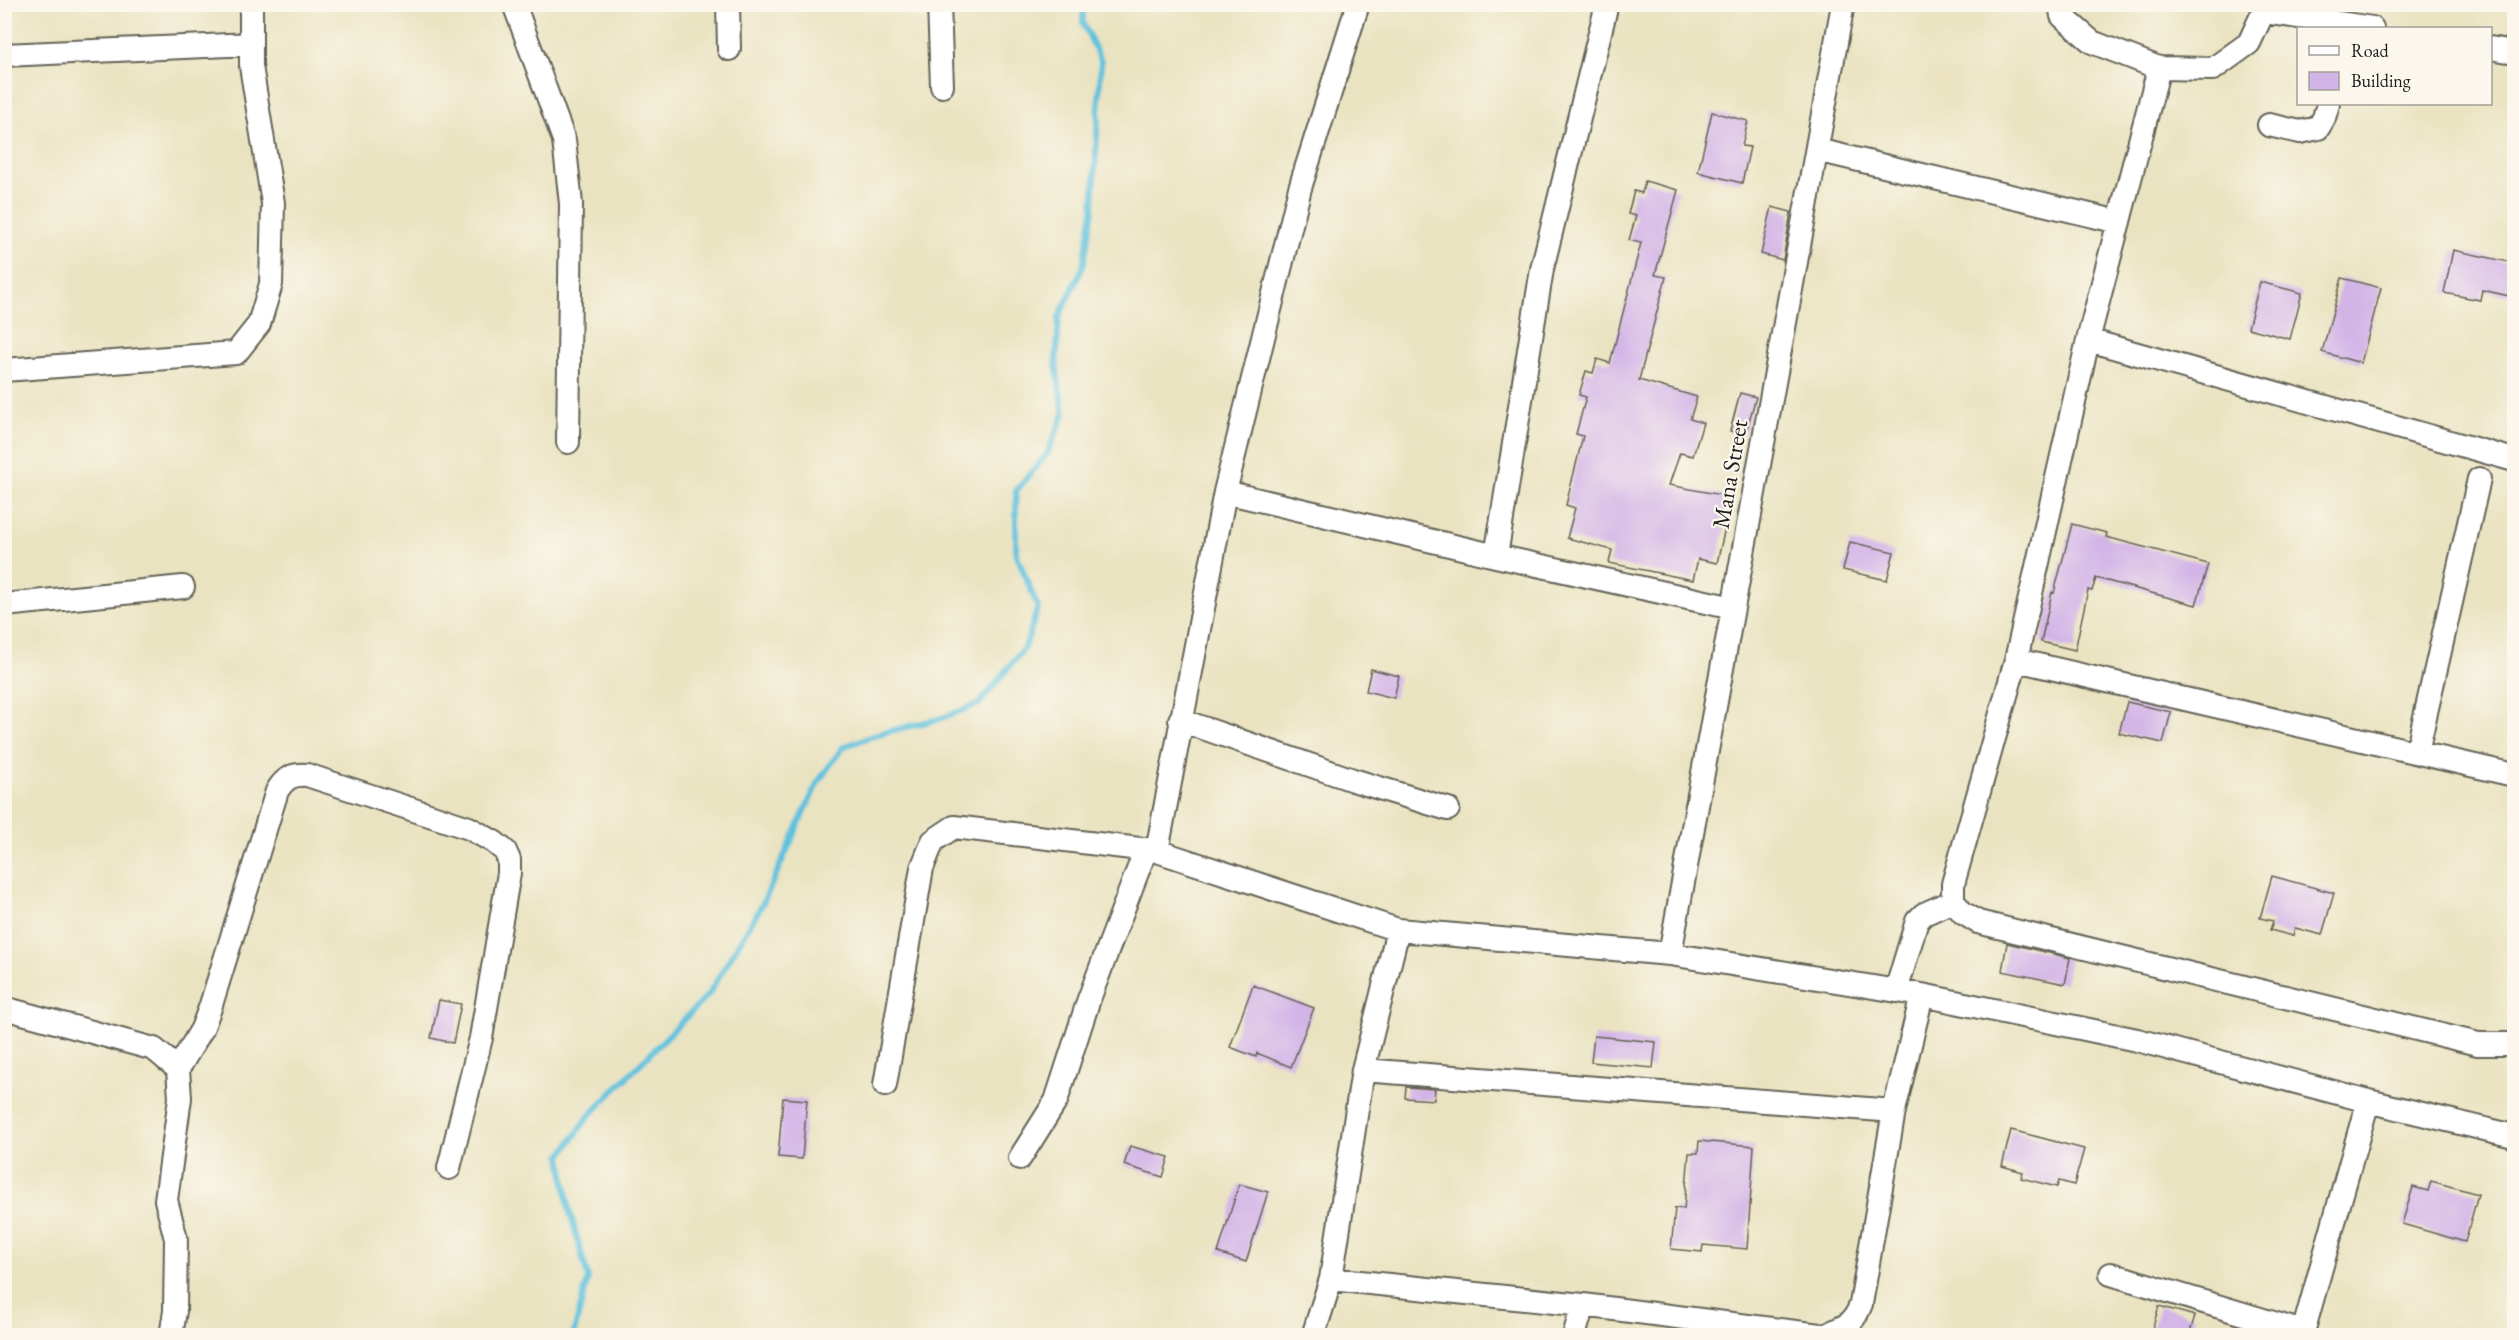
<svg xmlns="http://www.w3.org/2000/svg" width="2519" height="1340" viewBox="0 0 2519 1340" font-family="'EB Garamond',serif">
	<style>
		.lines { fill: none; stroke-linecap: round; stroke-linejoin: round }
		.stream { stroke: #5fc1dd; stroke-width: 6 }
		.building { fill: #d3b4e7 }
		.minor-casing { stroke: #646256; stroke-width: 26 }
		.minor { stroke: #fff; stroke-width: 22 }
		.labels { text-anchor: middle; stroke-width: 4.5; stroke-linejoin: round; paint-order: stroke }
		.street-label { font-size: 24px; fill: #1c1c1c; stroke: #fbf7ec }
	</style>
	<rect width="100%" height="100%" fill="#fbf7ec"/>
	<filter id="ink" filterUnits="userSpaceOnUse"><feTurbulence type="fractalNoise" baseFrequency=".0167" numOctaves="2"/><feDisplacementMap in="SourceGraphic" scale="12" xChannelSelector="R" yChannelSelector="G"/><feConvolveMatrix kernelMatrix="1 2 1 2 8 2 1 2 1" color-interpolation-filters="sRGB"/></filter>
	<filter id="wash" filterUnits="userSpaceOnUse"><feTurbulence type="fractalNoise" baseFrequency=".008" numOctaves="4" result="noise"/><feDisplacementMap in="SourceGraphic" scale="24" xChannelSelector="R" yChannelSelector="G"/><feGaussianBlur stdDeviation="1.35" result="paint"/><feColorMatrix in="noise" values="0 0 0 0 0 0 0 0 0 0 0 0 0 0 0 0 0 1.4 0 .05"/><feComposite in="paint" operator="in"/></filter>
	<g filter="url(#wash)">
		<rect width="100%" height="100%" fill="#eae3c1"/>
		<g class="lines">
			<!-- stream -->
			<path class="stream" d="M 573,1336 L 588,1278 L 569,1208 L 561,1156 L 589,1116 L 708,995 L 763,903 L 818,782 L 843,747 L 878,734 L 939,719 L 979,704 L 1025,647 L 1038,608 L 1016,553 L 1016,491 L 1047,454 L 1064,414 L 1056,365 L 1059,317 L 1083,267 L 1093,211 L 1101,61 L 1083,23 L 1083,4"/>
		</g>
		<g id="blocks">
			<!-- building -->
			<path class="building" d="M 1712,112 L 1748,121 L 1742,146 L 1750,147 L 1742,183 L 1698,172 Z
				M 1645,181 L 1678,190 L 1655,275 L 1666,277 L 1639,380 L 1697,397 L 1690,419 L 1703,423 L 1693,456 L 1680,453 L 1669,485 L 1732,497 L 1717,563 L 1698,559 L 1693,580 L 1609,563 L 1612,550 L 1567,538 L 1575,508 L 1566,505 L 1583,436 L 1576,434 L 1586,397 L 1579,395 L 1586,371 L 1593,373 L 1597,359 L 1610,363 L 1641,243 L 1629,240 L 1636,216 L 1628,214 L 1634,191 L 1642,193 Z
				M 1772,207 L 1791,212 L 1783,260 L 1761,254 Z
				M 2453,250 L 2514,263 L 2514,297 L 2482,290 L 2480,300 L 2444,293 Z
				M 2342,278 L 2381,288 L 2361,363 L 2322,352 Z
				M 2260,282 L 2302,293 L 2290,339 L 2248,328 Z
				M 1740,393 L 1756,397 L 1745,435 L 1730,431 Z
				M 2072,524 L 2107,533 L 2106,537 L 2208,564 L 2196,605 L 2096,578 L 2092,591 L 2088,590 L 2075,650 L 2041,642 L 2052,592 L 2054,593 Z
				M 1850,542 L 1894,552 L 1887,580 L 1843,570 Z
				M 1371,669 L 1399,676 L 1394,698 L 1366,691 Z
				M 2127,702 L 2171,712 L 2163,743 L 2119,733 Z
				M 2272,876 L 2334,893 L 2322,935 L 2295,928 L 2293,936 L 2270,930 L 2273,921 L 2260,918 Z
				M 2007,943 L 2070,958 L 2065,984 L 2002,971 Z
				M 1253,985 L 1314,1008 L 1291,1067 L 1257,1053 L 1256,1057 L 1230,1047 Z
				M 439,1000 L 461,1004 L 453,1043 L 431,1038 Z
				M 1594,1036 L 1656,1042 L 1653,1068 L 1591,1062 Z
				M 1406,1087 L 1435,1089 L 1434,1100 L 1405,1098 Z
				M 783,1098 L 807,1100 L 802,1159 L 778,1157 Z
				M 2011,1130 L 2084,1149 L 2074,1185 L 2059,1181 L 2057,1187 L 2021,1178 L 2023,1172 L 2002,1166 Z
				M 1699,1141 L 1754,1146 L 1747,1249 L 1703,1245 L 1702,1252 L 1671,1249 L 1675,1208 L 1684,1209 L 1689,1153 L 1698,1153 Z
				M 1130,1146 L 1169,1157 L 1163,1177 L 1124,1165 Z
				M 2431,1181 L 2478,1194 L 2465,1242 L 2402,1224 L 2413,1187 L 2428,1191 Z
				M 1239,1184 L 1268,1192 L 1246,1262 L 1218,1253 Z
				M 2159,1306 L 2195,1316 L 2189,1335 L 2173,1335 L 2152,1330 Z"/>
		</g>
	</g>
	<g filter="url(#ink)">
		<use href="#blocks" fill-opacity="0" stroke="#646256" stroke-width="1.5"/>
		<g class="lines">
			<defs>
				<path id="minor" d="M 514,4 L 564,140 L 571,204 L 568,442
					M 728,4 L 729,49
					M 939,4 L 942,86
					M 2060,4 L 2062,16 L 2092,42 L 2159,68 L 2213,69 L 2249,43 L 2267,4
					M 2265,12 L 2372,28
					M 2490,48 L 2514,52
					M 4,55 L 251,44
					M 2159,68 L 2088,340 L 2016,660 L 1953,884 L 1953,901 L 1963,913 L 1978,922 L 2478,1044 L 2514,1044
					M 2269,125 L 2300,132 L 2318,128 L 2324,118 L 2328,104
					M 1817,150 L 2119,222
					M 2088,340 L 2514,460
					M 4,370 L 236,353 L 259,324 L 271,284 L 273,203 L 251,66 L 251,4
					M 1225,492 L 1496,556 L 1733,608
					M 1496,556 L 1542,269 L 1607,4
					M 4,605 L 183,587
					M 2016,660 L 2514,775
					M 1180,720 L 1353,780 L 1448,809
					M 2417,752 L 2479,479
					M 1157,851 L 1225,492 L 1300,188 L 1358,4
					M 1670,954 L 1843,4
					M 1896,991 L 1917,921 L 1924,914 L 1953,901
					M 4,1008 L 154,1049 L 178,1069 L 180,1098 L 166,1200 L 176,1239 L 175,1311 L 171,1336
					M 178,1069 L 202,1029 L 210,1008 L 277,791 C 285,778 292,774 307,775 L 469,828 L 494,842 L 505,851 L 509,860 L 509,873 L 481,1038 L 449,1168
					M 1363,1070 L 1894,1111
					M 885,1085 L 922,868 L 933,841 L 954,827 L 1157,851 L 1398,930 L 1670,954 L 1922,995 L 2137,1040 L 2368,1101 L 2514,1136
					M 1020,1158 L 1056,1101 L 1089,999 L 1146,849
					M 2111,1274 L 2303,1332
					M 1331,1279 L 1583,1305 L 1828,1336
					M 1313,1336 L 1331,1279 L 1363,1070 L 1398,930
					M 1574,1336 L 1583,1305
					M 1825,1336 C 1845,1324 1852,1328 1861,1304 L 1894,1111 L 1922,995
					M 2302,1336 L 2368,1101"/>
			</defs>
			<!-- minor casing -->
			<use href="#minor" class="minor-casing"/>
			<!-- minor -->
			<use href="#minor" class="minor"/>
		</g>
	</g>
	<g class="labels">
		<!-- street labels -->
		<g class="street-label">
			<text transform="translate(1730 474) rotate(-80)" y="8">Mana Street</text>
		</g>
	</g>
	<!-- margin -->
	<rect width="2519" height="1340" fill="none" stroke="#fbf7ec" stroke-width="24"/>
	<!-- legend -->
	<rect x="2297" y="27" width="195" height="78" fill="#fbf7ec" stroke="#a29f99" stroke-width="1.5"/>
	<rect x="2309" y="46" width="30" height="9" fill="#ffffff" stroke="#a29f99" stroke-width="1.5"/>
	<text x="2351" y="57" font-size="18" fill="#1c1c1c">Road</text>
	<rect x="2309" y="72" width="30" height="18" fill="#d3b4e7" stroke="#a29f99" stroke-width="1.5"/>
	<text x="2351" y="87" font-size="18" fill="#1c1c1c">Building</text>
</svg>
